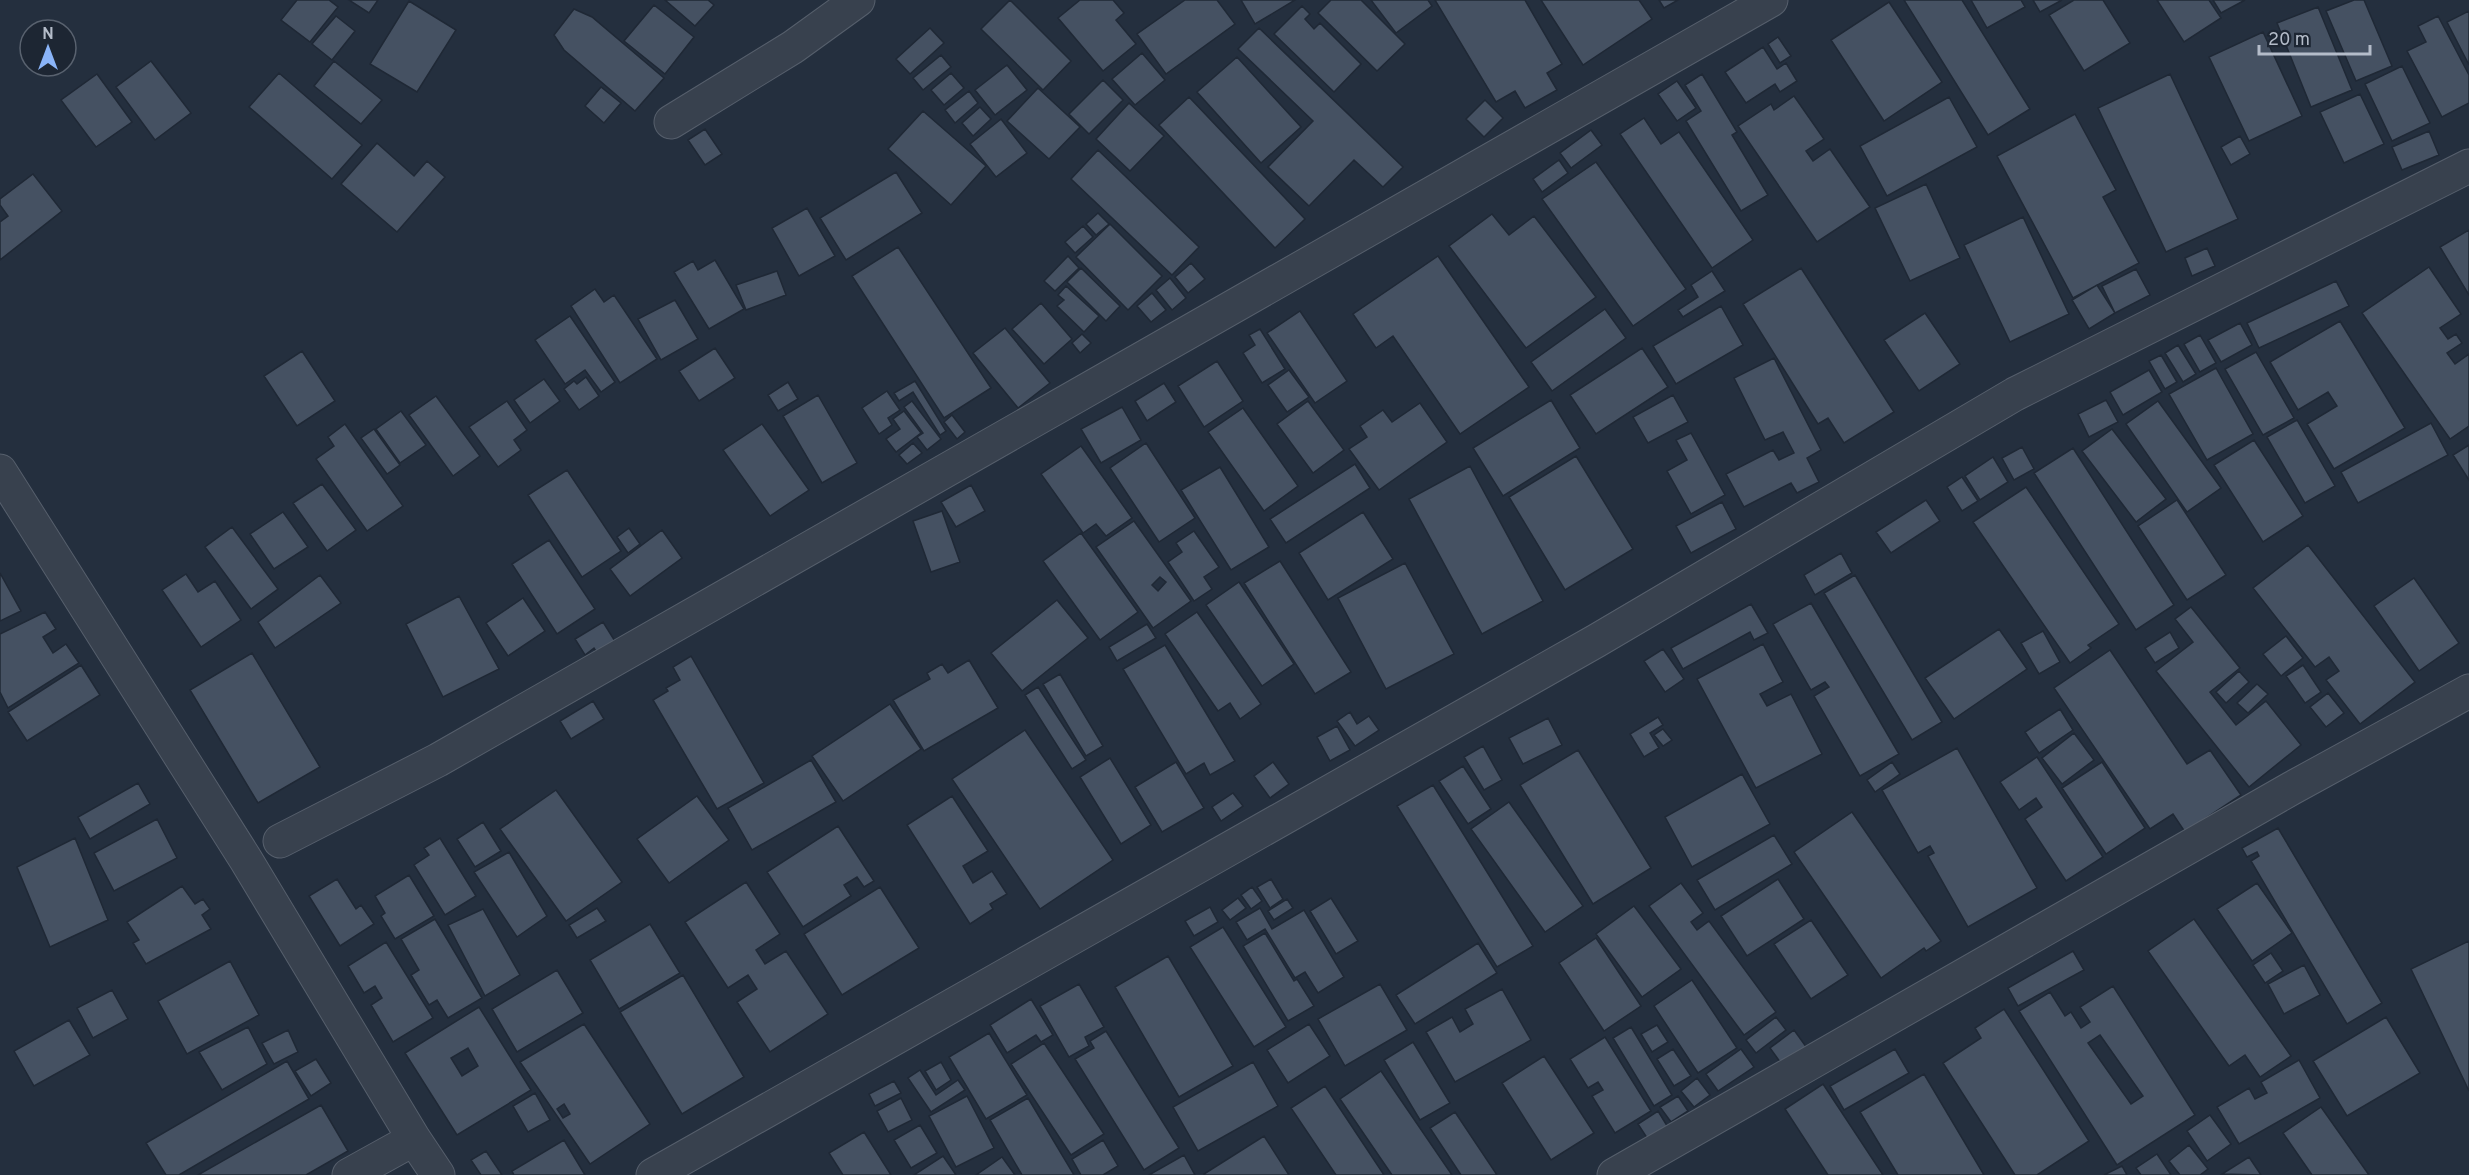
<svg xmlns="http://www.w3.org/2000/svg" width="2469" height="1175" viewBox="0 0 2469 1175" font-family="Overpass,sans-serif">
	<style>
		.building { fill: #455162; stroke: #1f2835; stroke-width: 1.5; fill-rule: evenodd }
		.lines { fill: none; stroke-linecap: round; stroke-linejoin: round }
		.street-casing { stroke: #565f6c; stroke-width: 35 }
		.street { stroke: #38414e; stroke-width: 33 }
	</style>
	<rect width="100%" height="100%" fill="#242f3e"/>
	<!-- building -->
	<path class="building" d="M 297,0 L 329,0 L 338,7 L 310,42 L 281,20 Z
		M 349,0 L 378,0 L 369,13 Z
		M 665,0 L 708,0 L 714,5 L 695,26 Z
		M 1010,0 L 1071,61 L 1043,90 L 981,29 Z
		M 1080,0 L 1113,0 L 1124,13 L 1116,20 L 1136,44 L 1103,71 L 1058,18 Z
		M 1185,0 L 1217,0 L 1235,24 L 1166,74 L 1137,34 Z
		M 1241,0 L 1295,0 L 1255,24 Z
		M 1331,0 L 1361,0 L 1405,44 L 1377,71 L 1318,13 Z
		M 1371,0 L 1428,0 L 1432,6 L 1396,33 Z
		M 1435,0 L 1525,0 L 1562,64 L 1547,73 L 1557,90 L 1525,108 L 1515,91 L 1496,102 Z
		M 1541,0 L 1639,0 L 1652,19 L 1583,65 Z
		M 1659,0 L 1678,0 L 1664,8 Z
		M 1904,0 L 1962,0 L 2030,109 L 1988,135 Z
		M 1971,0 L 2021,0 L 2025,7 L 1987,28 Z
		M 2033,0 L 2062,0 L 2040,12 Z
		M 2074,0 L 2103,0 L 2130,43 L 2084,71 L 2049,15 Z
		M 2157,0 L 2209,0 L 2221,18 L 2184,42 Z
		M 2213,0 L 2245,0 L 2221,13 Z
		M 2354,0 L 2364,0 L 2392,66 L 2356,81 L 2326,11 Z
		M 409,1 L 456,30 L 417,92 L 370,64 Z
		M 1889,2 L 1942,82 L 1884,121 L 1831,40 Z
		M 654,5 L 694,37 L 665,74 L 624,41 Z
		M 1302,6 L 1310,14 L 1305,19 L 1314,29 L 1320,23 L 1361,64 L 1334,92 L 1274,34 Z
		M 2318,7 L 2352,90 L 2311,107 L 2277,23 Z
		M 574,9 L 592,17 L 664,78 L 635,111 L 564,50 L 554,35 Z
		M 2469,11 L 2469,65 L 2447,22 Z
		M 336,16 L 355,31 L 332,60 L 312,44 Z
		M 2438,16 L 2469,75 L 2469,103 L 2442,117 L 2407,51 L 2426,42 L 2418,26 Z
		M 930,28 L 944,43 L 910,74 L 896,59 Z
		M 1259,28 L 1403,167 L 1383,187 L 1354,160 L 1309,206 L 1268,167 L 1313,121 L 1238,49 Z
		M 2263,32 L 2302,116 L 2249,141 L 2209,57 Z
		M 1778,37 L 1791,56 L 1780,63 L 1768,44 Z
		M 1763,47 L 1777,69 L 1786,63 L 1797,81 L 1780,92 L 1775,84 L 1746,103 L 1725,72 Z
		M 1142,53 L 1165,80 L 1135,105 L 1112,79 Z
		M 941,55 L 951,67 L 923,90 L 913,78 Z
		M 1237,57 L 1301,127 L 1261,163 L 1197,92 Z
		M 151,61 L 191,113 L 155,140 L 116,87 Z
		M 334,61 L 382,100 L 361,124 L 314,86 Z
		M 1007,65 L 1027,90 L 995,115 L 975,90 Z
		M 2402,66 L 2430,123 L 2392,141 L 2365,84 Z
		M 279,73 L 362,145 L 332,179 L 249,107 Z
		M 951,73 L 964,88 L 944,105 L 931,90 Z
		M 97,74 L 132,122 L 96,147 L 61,100 Z
		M 1702,74 L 1737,132 L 1732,135 L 1768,195 L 1741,211 L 1686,121 L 1701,111 L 1685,85 Z
		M 2170,74 L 2238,219 L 2166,252 L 2098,108 Z
		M 1103,80 L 1123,100 L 1089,134 L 1069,114 Z
		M 1677,81 L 1696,108 L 1677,121 L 1658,94 Z
		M 601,87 L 621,103 L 604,123 L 585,106 Z
		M 1038,88 L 1080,127 L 1049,159 L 1007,121 Z
		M 969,91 L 978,103 L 955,123 L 945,110 Z
		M 2360,94 L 2384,144 L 2344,163 L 2320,112 Z
		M 1794,96 L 1824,139 L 1806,151 L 1813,161 L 1830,149 L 1870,207 L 1817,242 L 1738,126 L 1771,104 L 1774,110 Z
		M 1189,97 L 1305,219 L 1275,248 L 1159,125 Z
		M 1949,97 L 1977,147 L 1887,196 L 1860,146 Z
		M 1485,100 L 1503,118 L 1484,137 L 1466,119 Z
		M 1129,103 L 1164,136 L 1130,171 L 1096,139 Z
		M 980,107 L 991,119 L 973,136 L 962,123 Z
		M 923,111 L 986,166 L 951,205 L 888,149 Z
		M 2075,114 L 2116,190 L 2103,197 L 2139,263 L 2073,298 L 1997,156 Z
		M 1644,118 L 1661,144 L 1679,132 L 1753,240 L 1712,268 L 1620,134 Z
		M 1001,119 L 1027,153 L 996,177 L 970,144 Z
		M 705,129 L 722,154 L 705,165 L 688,140 Z
		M 1591,130 L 1602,145 L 1571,168 L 1560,153 Z
		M 2429,131 L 2439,155 L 2402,170 L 2392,147 Z
		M 2240,136 L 2250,154 L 2231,165 L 2221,147 Z
		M 377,143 L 414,176 L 427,161 L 445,177 L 397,232 L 341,184 Z
		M 1098,150 L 1199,247 L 1172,275 L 1071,179 Z
		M 1559,160 L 1568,173 L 1542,192 L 1533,179 Z
		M 1596,162 L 1686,289 L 1633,326 L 1542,199 Z
		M 896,172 L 922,213 L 846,260 L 820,218 Z
		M 33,174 L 62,211 L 0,260 L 0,222 L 8,216 L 0,205 L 0,199 Z
		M 1926,184 L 1960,258 L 1910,281 L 1875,208 Z
		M 807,208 L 835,256 L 799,276 L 772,228 Z
		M 1098,213 L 1109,224 L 1096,235 L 1086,224 Z
		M 1492,214 L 1509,235 L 1534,216 L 1596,297 L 1526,348 L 1449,246 Z
		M 2023,217 L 2069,314 L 2010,342 L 1964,245 Z
		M 1110,224 L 1162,276 L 1128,310 L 1076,257 Z
		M 1083,226 L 1093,237 L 1075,253 L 1065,242 Z
		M 2469,230 L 2469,295 L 2440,247 Z
		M 898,247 L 991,388 L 944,418 L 852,276 Z
		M 2207,248 L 2215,266 L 2192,276 L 2185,258 Z
		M 1068,256 L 1079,268 L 1055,291 L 1044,281 Z
		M 1438,256 L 1529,387 L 1460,434 L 1393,336 L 1376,348 L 1353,314 Z
		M 715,260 L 744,309 L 709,329 L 674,272 L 693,261 L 698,270 Z
		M 1191,263 L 1205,279 L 1188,293 L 1175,277 Z
		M 2429,267 L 2461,314 L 2440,328 L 2448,339 L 2456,334 L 2462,343 L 2447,353 L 2455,364 L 2469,354 L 2469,426 L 2450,439 L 2362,313 Z
		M 1081,268 L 1120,306 L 1106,321 L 1067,282 Z
		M 1801,268 L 1894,412 L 1844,443 L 1828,418 L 1818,424 L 1743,304 Z
		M 2136,269 L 2150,295 L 2115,313 L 2102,286 Z
		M 777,271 L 786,295 L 746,310 L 736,285 Z
		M 1712,271 L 1725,291 L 1683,317 L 1678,310 L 1698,297 L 1691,285 Z
		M 1170,278 L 1186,298 L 1172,310 L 1156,290 Z
		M 2336,281 L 2349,306 L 2259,348 L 2247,323 Z
		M 2097,285 L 2115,313 L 2089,329 L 2072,300 Z
		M 1066,286 L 1099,316 L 1084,332 L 1057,306 L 1064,300 L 1058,295 Z
		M 595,289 L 604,302 L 614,295 L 657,359 L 620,383 L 571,306 Z
		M 1152,293 L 1166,310 L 1151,322 L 1137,306 Z
		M 675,300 L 698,339 L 661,360 L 638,319 Z
		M 1041,303 L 1072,339 L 1044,364 L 1012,329 Z
		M 1721,306 L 1743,345 L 1676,384 L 1653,346 Z
		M 1605,309 L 1626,338 L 1552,391 L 1531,362 Z
		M 1300,311 L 1347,381 L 1315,403 L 1267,333 Z
		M 1925,313 L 1960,364 L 1919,391 L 1884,340 Z
		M 570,316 L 615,382 L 601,392 L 585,370 L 565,384 L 535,340 Z
		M 2340,321 L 2405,428 L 2334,469 L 2307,424 L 2337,406 L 2328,392 L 2298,410 L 2270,362 Z
		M 2240,323 L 2252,345 L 2221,362 L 2208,340 Z
		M 1005,328 L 1050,383 L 1018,408 L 973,353 Z
		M 1260,329 L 1285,369 L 1262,383 L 1243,353 L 1255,345 L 1249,335 Z
		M 1082,334 L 1091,343 L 1080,353 L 1072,343 Z
		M 2200,335 L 2216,363 L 2200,372 L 2184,344 Z
		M 2178,345 L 2196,374 L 2183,382 L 2165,353 Z
		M 715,348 L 735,378 L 699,401 L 679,371 Z
		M 1642,348 L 1668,387 L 1596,434 L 1570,395 Z
		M 302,351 L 335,401 L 297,426 L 264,376 Z
		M 2256,352 L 2294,418 L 2263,435 L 2225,369 Z
		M 2161,355 L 2177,382 L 2165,389 L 2149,361 Z
		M 1774,358 L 1821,450 L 1807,458 L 1819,482 L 1797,493 L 1791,483 L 1744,507 L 1726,474 L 1773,450 L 1779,460 L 1794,453 L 1783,432 L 1765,440 L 1734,378 Z
		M 1217,361 L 1243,401 L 1204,427 L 1178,386 Z
		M 2216,368 L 2253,434 L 2207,460 L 2169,394 Z
		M 1289,370 L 1309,397 L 1287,412 L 1268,385 Z
		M 2149,370 L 2162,392 L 2123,415 L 2110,392 Z
		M 586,377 L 599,396 L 579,410 L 564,389 L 574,381 L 577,384 Z
		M 544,379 L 560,401 L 530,423 L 514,400 Z
		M 915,381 L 946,431 L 940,435 L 913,392 L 899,401 L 894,393 Z
		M 788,382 L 798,399 L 778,411 L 768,395 Z
		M 1164,383 L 1176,402 L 1147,421 L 1135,401 Z
		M 887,391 L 900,410 L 888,418 L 892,425 L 879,434 L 862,408 Z
		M 818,395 L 857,463 L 822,483 L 783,416 Z
		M 1673,395 L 1688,422 L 1648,443 L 1633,417 Z
		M 436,396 L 480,456 L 453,476 L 409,415 Z
		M 1551,400 L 1580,448 L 1503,496 L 1473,448 Z
		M 2106,400 L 2118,422 L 2089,437 L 2078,414 Z
		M 507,401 L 527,430 L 514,440 L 521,450 L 498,467 L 469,427 Z
		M 912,401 L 941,439 L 927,450 L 917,437 L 923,433 L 904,407 Z
		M 1308,401 L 1344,450 L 1313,473 L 1277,424 Z
		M 2158,401 L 2221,488 L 2187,512 L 2126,424 Z
		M 1420,403 L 1447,442 L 1379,490 L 1349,449 L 1367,437 L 1360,426 L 1383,410 L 1392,422 Z
		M 1122,407 L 1141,440 L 1101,463 L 1081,429 Z
		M 1243,408 L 1298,486 L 1264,511 L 1208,432 Z
		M 401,411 L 426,445 L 400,463 L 376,429 Z
		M 904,411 L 921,433 L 896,452 L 886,439 L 900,429 L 893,419 Z
		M 952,415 L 965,432 L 957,439 L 944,422 Z
		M 2297,420 L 2335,486 L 2305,503 L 2267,437 Z
		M 2431,423 L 2448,455 L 2358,503 L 2341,472 Z
		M 345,424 L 403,506 L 367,531 L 316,459 L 334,446 L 328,437 Z
		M 762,424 L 809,490 L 770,516 L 723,450 Z
		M 374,429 L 400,465 L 387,474 L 361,438 Z
		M 2112,429 L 2166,499 L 2136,522 L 2082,451 Z
		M 1691,433 L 1725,495 L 1691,514 L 1667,471 L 1687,460 L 1676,440 Z
		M 2254,440 L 2303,516 L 2263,542 L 2214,465 Z
		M 913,443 L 922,453 L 907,464 L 899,455 Z
		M 1146,443 L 1195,518 L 1159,542 L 1110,468 Z
		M 2469,445 L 2469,480 L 2453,455 Z
		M 1081,446 L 1132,518 L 1106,536 L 1096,524 L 1083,533 L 1041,474 Z
		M 2022,447 L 2034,469 L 2014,480 L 2002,458 Z
		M 2073,448 L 2174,605 L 2136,630 L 2034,473 Z
		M 1576,456 L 1633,549 L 1565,590 L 1509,497 Z
		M 1993,457 L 2008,482 L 1980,500 L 1965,476 Z
		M 1355,464 L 1370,488 L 1286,543 L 1270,519 Z
		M 1470,466 L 1543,601 L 1482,634 L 1409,499 Z
		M 1220,467 L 1269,547 L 1231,570 L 1181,490 Z
		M 567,470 L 621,551 L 582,577 L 528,495 Z
		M 1962,477 L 1978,501 L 1962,511 L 1947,487 Z
		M 322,484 L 356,530 L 327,551 L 293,503 Z
		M 971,485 L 985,511 L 956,527 L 941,502 Z
		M 2026,487 L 2119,624 L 2088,645 L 2091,648 L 2070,663 L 1973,522 Z
		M 1926,500 L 1940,521 L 1891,553 L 1876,532 Z
		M 2177,500 L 2226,575 L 2187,600 L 2138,526 Z
		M 1722,502 L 1736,529 L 1691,553 L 1676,526 Z
		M 942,511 L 960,562 L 931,572 L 913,521 Z
		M 283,512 L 308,547 L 274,569 L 250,534 Z
		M 1363,512 L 1393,559 L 1328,600 L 1299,553 Z
		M 1134,521 L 1191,601 L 1153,628 L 1096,547 ZM 1160,577 L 1166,582 L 1158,591 L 1152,585 Z
		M 232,527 L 278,589 L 251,609 L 205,547 Z
		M 629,528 L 640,544 L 628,553 L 617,537 Z
		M 662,530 L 682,558 L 630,596 L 610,569 Z
		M 1194,531 L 1219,567 L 1204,577 L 1212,589 L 1194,601 L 1168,562 L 1182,552 L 1176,543 Z
		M 1081,533 L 1138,612 L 1100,640 L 1043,561 Z
		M 549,540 L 595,609 L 557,634 L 512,564 Z
		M 2308,545 L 2415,682 L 2360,724 L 2326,680 L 2339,671 L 2329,657 L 2315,667 L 2253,588 Z
		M 1841,553 L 1852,573 L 1815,595 L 1804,575 Z
		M 1280,561 L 1351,672 L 1315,694 L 1244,583 Z
		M 1405,563 L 1454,654 L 1386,689 L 1338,598 Z
		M 0,573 L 21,611 L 0,621 Z
		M 186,574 L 198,592 L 215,581 L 241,620 L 201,647 L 162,590 Z
		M 320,575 L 341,603 L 275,648 L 258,622 Z
		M 1855,575 L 1942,722 L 1912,740 L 1824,593 Z
		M 2414,578 L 2459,643 L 2419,671 L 2374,606 Z
		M 1239,582 L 1294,664 L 1262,686 L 1206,605 Z
		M 459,596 L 499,669 L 443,697 L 406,624 Z
		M 523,598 L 545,631 L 508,656 L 486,623 Z
		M 1057,600 L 1088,638 L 1022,691 L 991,653 Z
		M 1811,603 L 1899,754 L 1860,776 L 1814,696 L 1829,687 L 1825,682 L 1811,690 L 1773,624 Z
		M 1751,604 L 1768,633 L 1754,640 L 1750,632 L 1683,669 L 1671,648 Z
		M 2191,607 L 2240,668 L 2210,692 L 2236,725 L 2266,701 L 2301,745 L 2249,787 L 2156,671 L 2193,642 L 2175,619 Z
		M 45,612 L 56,629 L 43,637 L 53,653 L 66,644 L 79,663 L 8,708 L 0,692 L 0,634 Z
		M 1197,612 L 1261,704 L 1240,719 L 1230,703 L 1218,711 L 1165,634 Z
		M 603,622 L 618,646 L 600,658 L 594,648 L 585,655 L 575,639 Z
		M 1147,624 L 1156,638 L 1117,661 L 1109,647 Z
		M 1999,629 L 2027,669 L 1954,719 L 1925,678 Z
		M 2043,631 L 2060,662 L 2039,674 L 2021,643 Z
		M 2170,632 L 2179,648 L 2155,663 L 2145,648 Z
		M 2286,636 L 2303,658 L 2281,676 L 2263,654 Z
		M 1763,644 L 1783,682 L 1760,694 L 1767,706 L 1791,694 L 1822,754 L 1756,788 L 1697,679 Z
		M 1165,645 L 1235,761 L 1210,775 L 1204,763 L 1186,774 L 1123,669 Z
		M 1663,649 L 1684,679 L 1665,692 L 1644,661 Z
		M 2110,650 L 2187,764 L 2210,750 L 2241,795 L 2185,832 L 2173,814 L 2150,829 L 2054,688 Z
		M 252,653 L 320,767 L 258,803 L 190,690 Z
		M 691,656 L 764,783 L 717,809 L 653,700 L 668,691 L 666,688 L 680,680 L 673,667 Z
		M 969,660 L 998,708 L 924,751 L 893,700 L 930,679 L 927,673 L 942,664 L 948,673 Z
		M 81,665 L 100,695 L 27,741 L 8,712 Z
		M 2303,665 L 2321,692 L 2305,703 L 2286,676 Z
		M 2239,671 L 2249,682 L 2226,703 L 2216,692 Z
		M 1060,674 L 1103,746 L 1086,756 L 1043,684 Z
		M 2257,684 L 2268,694 L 2248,713 L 2237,703 Z
		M 1038,687 L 1086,760 L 1072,769 L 1025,695 Z
		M 2328,693 L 2344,713 L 2326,727 L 2310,707 Z
		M 593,701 L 604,719 L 571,739 L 560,721 Z
		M 890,704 L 921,749 L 843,801 L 812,756 Z
		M 2060,709 L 2073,730 L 2039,753 L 2025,732 Z
		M 1350,712 L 1357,724 L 1369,716 L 1379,730 L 1355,746 L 1337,721 Z
		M 1658,717 L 1663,725 L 1650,733 L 1659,748 L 1644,757 L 1630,734 Z
		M 1548,718 L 1562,745 L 1523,764 L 1509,738 Z
		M 1337,726 L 1350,750 L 1330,761 L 1317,737 Z
		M 1663,729 L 1672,740 L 1663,746 L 1654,735 Z
		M 1025,730 L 1113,860 L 1040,909 L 952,779 Z
		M 2074,733 L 2094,760 L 2062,784 L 2042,758 Z
		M 1483,746 L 1502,780 L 1484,790 L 1464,757 Z
		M 1957,748 L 2037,888 L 1968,927 L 1928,856 L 1934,853 L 1930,846 L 1918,853 L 1882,790 Z
		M 1578,750 L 1651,868 L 1593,904 L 1520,785 Z
		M 2037,757 L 2103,857 L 2066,881 L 2025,819 L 2042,807 L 2036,798 L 2019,810 L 2000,782 Z
		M 1110,758 L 1151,825 L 1121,844 L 1080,777 Z
		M 811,760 L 836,802 L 752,850 L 728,808 Z
		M 1176,762 L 1204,808 L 1162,832 L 1135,787 Z
		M 1273,762 L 1289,784 L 1270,798 L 1254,776 Z
		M 1892,762 L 1900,774 L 1875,792 L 1867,780 Z
		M 2102,762 L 2145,828 L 2106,854 L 2062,788 Z
		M 1463,766 L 1491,809 L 1468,824 L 1439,781 Z
		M 1742,774 L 1770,824 L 1692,867 L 1665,817 Z
		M 138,783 L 150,804 L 90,839 L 78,817 Z
		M 1433,785 L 1533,946 L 1497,967 L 1397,806 Z
		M 556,790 L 622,882 L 566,921 L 500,829 Z
		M 1233,793 L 1243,806 L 1221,821 L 1212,807 Z
		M 697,796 L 729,840 L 669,883 L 637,839 Z
		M 952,796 L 988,851 L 963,866 L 973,883 L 992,871 L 1007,894 L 990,904 L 993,909 L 970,924 L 907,825 Z
		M 1509,802 L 1583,906 L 1545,932 L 1471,829 Z
		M 1852,812 L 1941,941 L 1926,951 L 1924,948 L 1881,978 L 1794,852 Z
		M 157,819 L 177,858 L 114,891 L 94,853 Z
		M 483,822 L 501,851 L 475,867 L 457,839 Z
		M 838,826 L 874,881 L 864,887 L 857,877 L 844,885 L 851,896 L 803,927 L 767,872 Z
		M 2278,828 L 2382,1003 L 2347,1024 L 2251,861 L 2259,856 L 2257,852 L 2247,857 L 2242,848 Z
		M 1774,835 L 1792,864 L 1715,910 L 1697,880 Z
		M 75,838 L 108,920 L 50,947 L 17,867 Z
		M 440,838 L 476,896 L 445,915 L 414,865 L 429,855 L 424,848 Z
		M 509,852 L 547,916 L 517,937 L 474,872 Z
		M 409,875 L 434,916 L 395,939 L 381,916 L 385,913 L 375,896 Z
		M 337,879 L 356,909 L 361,905 L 374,924 L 340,946 L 309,896 Z
		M 1271,879 L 1283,899 L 1270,908 L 1257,887 Z
		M 1778,879 L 1804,919 L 1747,956 L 1721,916 Z
		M 746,882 L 780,934 L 756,950 L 765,964 L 786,951 L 828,1014 L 770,1052 L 737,1002 L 757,989 L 748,975 L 728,988 L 685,922 Z
		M 1681,883 L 1703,913 L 1691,922 L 1697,930 L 1709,921 L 1776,1012 L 1744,1035 L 1649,906 Z
		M 2257,883 L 2292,933 L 2252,961 L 2217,909 Z
		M 182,886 L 195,904 L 203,899 L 210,909 L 202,915 L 211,929 L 146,964 L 133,943 L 139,940 L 127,922 Z
		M 880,887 L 919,948 L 842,995 L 804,934 Z
		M 1252,887 L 1262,901 L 1251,909 L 1241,895 Z
		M 1238,898 L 1246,908 L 1230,920 L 1222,910 Z
		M 1331,898 L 1358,941 L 1336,954 L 1310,911 Z
		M 1287,899 L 1293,908 L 1274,920 L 1268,911 Z
		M 1634,906 L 1681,969 L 1642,997 L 1596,934 Z
		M 1210,907 L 1218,922 L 1194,936 L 1185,921 Z
		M 597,908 L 606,921 L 577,938 L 569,925 Z
		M 1260,908 L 1272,929 L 1304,910 L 1344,977 L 1318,993 L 1305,972 L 1295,978 L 1265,929 L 1247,940 L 1236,922 Z
		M 483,909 L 520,975 L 485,996 L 448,925 Z
		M 435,919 L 482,998 L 448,1018 L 437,1000 L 429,1005 L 411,975 L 419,970 L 401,939 Z
		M 2194,919 L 2291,1056 L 2260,1077 L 2245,1055 L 2229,1066 L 2148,951 Z
		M 1811,920 L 1848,975 L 1811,999 L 1774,944 Z
		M 650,924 L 680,973 L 619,1009 L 590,960 Z
		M 1223,927 L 1286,1027 L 1254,1047 L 1190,947 Z
		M 1265,933 L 1294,981 L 1297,979 L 1314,1006 L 1288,1021 L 1243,946 Z
		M 1596,938 L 1641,1006 L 1604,1031 L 1559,963 Z
		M 2469,941 L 2469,1091 L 2411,969 Z
		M 386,942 L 433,1018 L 393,1042 L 371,1005 L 382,998 L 375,986 L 364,993 L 348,966 Z
		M 1478,943 L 1497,973 L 1415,1024 L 1396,995 Z
		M 2073,951 L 2084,970 L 2018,1006 L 2008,988 Z
		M 2271,953 L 2283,971 L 2265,983 L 2253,965 Z
		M 1168,956 L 1233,1066 L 1179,1097 L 1115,987 Z
		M 230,961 L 259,1015 L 187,1054 L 158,1001 Z
		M 2304,965 L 2320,995 L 2284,1014 L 2268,984 Z
		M 557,970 L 583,1013 L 517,1052 L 492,1009 Z
		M 683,975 L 744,1077 L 682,1114 L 620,1012 Z
		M 1692,980 L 1737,1048 L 1698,1073 L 1654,1006 Z
		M 1079,984 L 1104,1027 L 1085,1037 L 1089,1046 L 1069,1057 L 1040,1006 Z
		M 1380,984 L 1407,1030 L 1345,1066 L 1318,1019 Z
		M 2113,986 L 2195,1115 L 2117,1165 L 2019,1011 L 2050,992 L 2065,1016 L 2071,1012 L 2081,1028 L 2090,1022 L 2080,1007 ZM 2100,1035 L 2143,1096 L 2131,1104 L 2088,1043 Z
		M 1502,989 L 1531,1040 L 1455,1082 L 1426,1032 L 1452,1017 L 1460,1032 L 1473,1024 L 1465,1009 Z
		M 112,990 L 128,1019 L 93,1038 L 77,1008 Z
		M 1031,999 L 1053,1035 L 1041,1042 L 1036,1035 L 1007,1053 L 990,1025 Z
		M 479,1007 L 531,1090 L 457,1135 L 405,1053 ZM 468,1048 L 478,1066 L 462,1076 L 451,1058 Z
		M 2004,1009 L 2089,1141 L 2037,1175 L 2015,1175 L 1943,1063 L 1981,1038 L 1975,1028 Z
		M 1776,1017 L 1786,1030 L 1756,1053 L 1746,1040 Z
		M 2386,1017 L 2420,1073 L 2347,1116 L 2313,1061 Z
		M 69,1020 L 90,1055 L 34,1086 L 14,1051 Z
		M 584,1024 L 650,1124 L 590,1164 L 520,1062 ZM 564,1104 L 570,1114 L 563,1118 L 557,1109 Z
		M 1309,1024 L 1330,1056 L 1288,1083 L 1267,1050 Z
		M 1657,1025 L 1668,1042 L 1652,1052 L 1641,1034 Z
		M 248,1027 L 267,1064 L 222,1090 L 199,1052 Z
		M 1631,1027 L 1672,1095 L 1654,1106 L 1613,1038 Z
		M 288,1030 L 298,1052 L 274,1064 L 262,1043 Z
		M 1794,1030 L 1807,1048 L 1783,1066 L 1770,1048 Z
		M 1106,1031 L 1179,1148 L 1144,1170 L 1075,1059 L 1094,1048 L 1090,1041 Z
		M 989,1033 L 1027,1095 L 986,1119 L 949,1057 Z
		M 1605,1037 L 1651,1111 L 1615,1133 L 1592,1096 L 1603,1090 L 1598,1082 L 1588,1088 L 1570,1059 Z
		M 1413,1042 L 1450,1103 L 1420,1120 L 1384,1060 Z
		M 1044,1043 L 1104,1134 L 1071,1155 L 1011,1064 Z
		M 1673,1049 L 1691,1076 L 1674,1086 L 1657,1059 Z
		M 1741,1049 L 1754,1067 L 1718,1091 L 1706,1074 Z
		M 1895,1049 L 1909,1073 L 1844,1110 L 1830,1086 Z
		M 1544,1056 L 1594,1133 L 1551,1160 L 1502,1083 Z
		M 316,1059 L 331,1083 L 311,1096 L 295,1071 Z
		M 2299,1060 L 2320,1098 L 2239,1144 L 2217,1107 L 2249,1088 L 2255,1099 L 2267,1093 L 2261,1082 Z
		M 287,1061 L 309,1099 L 179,1175 L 166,1175 L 146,1143 Z
		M 941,1062 L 951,1080 L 936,1090 L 925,1071 Z
		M 1253,1062 L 1278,1106 L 1198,1151 L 1173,1107 Z
		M 920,1070 L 936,1095 L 958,1080 L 965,1090 L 931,1112 L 908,1078 Z
		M 1381,1071 L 1452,1175 L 1392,1175 L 1340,1099 Z
		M 1924,1074 L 1984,1175 L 1898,1175 L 1860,1112 Z
		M 1697,1078 L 1710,1095 L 1694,1107 L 1681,1091 Z
		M 894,1081 L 901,1093 L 875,1106 L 869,1094 Z
		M 1823,1084 L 1883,1175 L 1828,1175 L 1785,1109 Z
		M 1325,1086 L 1384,1175 L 1336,1175 L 1291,1108 Z
		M 535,1093 L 550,1120 L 528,1132 L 513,1106 Z
		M 967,1096 L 994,1148 L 956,1167 L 929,1116 Z
		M 1678,1096 L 1688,1111 L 1671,1122 L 1660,1107 Z
		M 901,1098 L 912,1120 L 888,1132 L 877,1111 Z
		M 1028,1098 L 1074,1175 L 1022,1175 L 990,1120 Z
		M 321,1105 L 348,1151 L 306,1175 L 198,1175 Z
		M 2321,1107 L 2369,1175 L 2312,1175 L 2283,1133 Z
		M 1658,1111 L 1669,1129 L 1649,1141 L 1638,1124 Z
		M 1455,1112 L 1497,1175 L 1461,1175 L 1430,1128 Z
		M 2210,1115 L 2231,1144 L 2207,1161 L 2187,1131 Z
		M 920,1125 L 937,1153 L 911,1168 L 894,1140 Z
		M 864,1132 L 891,1175 L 843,1175 L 829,1153 Z
		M 1264,1136 L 1289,1175 L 1204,1175 L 1204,1174 Z
		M 564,1140 L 585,1175 L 514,1175 L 512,1171 Z
		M 1103,1140 L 1118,1166 L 1103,1175 L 1081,1175 L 1072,1159 Z
		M 2189,1145 L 2208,1169 L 2200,1175 L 2180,1175 L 2169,1161 Z
		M 486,1151 L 502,1175 L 481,1175 L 471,1160 Z
		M 2157,1154 L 2171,1175 L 2141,1175 L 2136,1168 Z
		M 1184,1155 L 1195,1175 L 1149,1175 Z
		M 943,1156 L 956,1175 L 914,1175 Z
		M 1002,1157 L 1015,1175 L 976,1175 Z
		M 2249,1157 L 2261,1175 L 2222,1174 Z
		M 2122,1166 L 2127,1175 L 2104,1175 Z"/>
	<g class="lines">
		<defs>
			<path id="street" d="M 671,122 L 793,47 L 858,0
				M 0,471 L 246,860 L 414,1139 L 438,1175
				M 280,841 L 438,760 L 1771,0
				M 349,1175 L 414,1139
				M 653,1175 L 1596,641 L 2015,394 L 2469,166
				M 1614,1175 L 2292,788 L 2469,691"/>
		</defs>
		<!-- street casing -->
		<use href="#street" class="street-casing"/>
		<!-- street -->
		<use href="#street" class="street"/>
	</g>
	<!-- north arrow -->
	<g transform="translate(48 48)"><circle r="28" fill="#1d2633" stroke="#59626f" stroke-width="1.5"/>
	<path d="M0-4.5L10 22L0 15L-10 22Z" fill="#8ab4f8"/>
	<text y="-9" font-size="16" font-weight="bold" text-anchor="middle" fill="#b4bcc9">N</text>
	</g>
	<!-- scale -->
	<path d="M2259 45v9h111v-9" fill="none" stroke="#b4bcc9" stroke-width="3"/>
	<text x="2268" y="45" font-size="18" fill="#b4bcc9" stroke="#1d2633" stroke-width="4.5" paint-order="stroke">20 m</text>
</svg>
